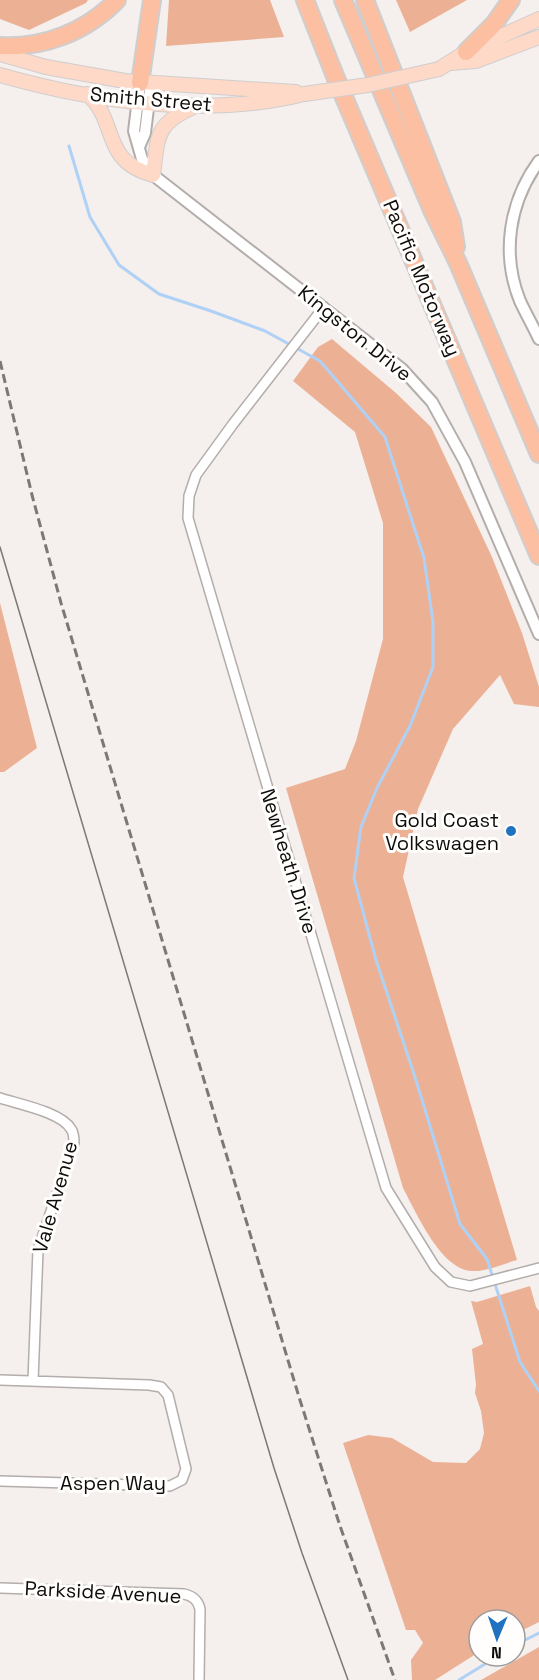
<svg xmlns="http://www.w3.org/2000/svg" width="539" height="1680" viewBox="0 0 539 1680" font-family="'Space Grotesk',sans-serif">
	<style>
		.forest { fill: #ecb194 }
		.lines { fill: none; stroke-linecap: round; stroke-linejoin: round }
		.stream { stroke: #afd1f6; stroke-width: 3 }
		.minor-casing { stroke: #b3adab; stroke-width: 12 }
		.tertiary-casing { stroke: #b3adab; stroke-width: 14 }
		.primary-casing { stroke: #cfcece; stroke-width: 16 }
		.motorway-casing { stroke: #cfcece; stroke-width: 20 }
		.minor { stroke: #fff; stroke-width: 9 }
		.tertiary { stroke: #fff; stroke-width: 10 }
		.primary { stroke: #fed9c7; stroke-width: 14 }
		.motorway { stroke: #fdbfa2; stroke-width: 16 }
		.tram { stroke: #7c7877; stroke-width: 1.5 }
		.rail { stroke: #7c7877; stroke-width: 3; stroke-dasharray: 9 4.5; stroke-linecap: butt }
		.primary-bridge-casing { stroke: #cfcece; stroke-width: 16; stroke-linecap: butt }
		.primary-bridge { stroke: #fed9c7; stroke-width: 14 }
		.poi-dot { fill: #1e72c0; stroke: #fffefd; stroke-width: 2 }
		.labels { text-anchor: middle; stroke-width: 6; stroke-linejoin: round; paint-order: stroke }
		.street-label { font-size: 20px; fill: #0e0c0b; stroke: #fffefd }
		.poi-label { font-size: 20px; fill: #0e0c0b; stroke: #fffefd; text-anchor: end }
	</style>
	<rect width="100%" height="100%" fill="#f5efed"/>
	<!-- forest -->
	<path class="forest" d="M 0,0 L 88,0 L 86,3 L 29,30 L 0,19 Z
		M 169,0 L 270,0 L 284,37 L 166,46 Z
		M 396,0 L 467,0 L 410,32 Z
		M 332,339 L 396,393 L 431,427 L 492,557 L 522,633 L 539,687 L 539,707 L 514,704 L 500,675 L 453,729 L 418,809 L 403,877 L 517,1260 C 503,1264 485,1272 472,1271 C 441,1270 416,1212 403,1188 L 286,788 L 345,769 L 356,741 L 383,639 L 383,523 L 355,432 L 293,381 L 318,347 Z
		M 0,603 L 37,748 L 4,772 L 0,772 Z
		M 530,1286 L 536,1307 L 539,1311 L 539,1622 L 515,1634 L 515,1620 L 479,1620 L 479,1652 L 435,1680 L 412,1680 L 411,1660 L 423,1643 L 415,1630 L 406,1630 L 343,1443 L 368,1435 L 392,1438 L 433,1462 L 466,1463 L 480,1449 L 484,1433 L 481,1411 L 475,1393 L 476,1385 L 472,1349 L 483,1344 L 471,1301 L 477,1302 Z
		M 539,1647 L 539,1680 L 481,1680 Z"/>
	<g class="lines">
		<!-- stream -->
		<path class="stream" d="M 69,146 L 90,217 L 119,265 L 159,294 L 211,311 L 265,331 L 320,361 L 385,437 L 424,558 L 433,622 L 433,667 L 410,726 L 377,788 L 361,827 L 354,878 L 376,960 L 415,1077 L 460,1224 L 487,1259 L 520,1362 L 539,1391
			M 515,1645 L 539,1633
			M 459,1680 L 498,1656"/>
		<defs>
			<path id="minor" d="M 324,307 L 233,424 L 196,475 L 189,496 L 188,518 L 386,1188 L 435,1267 L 451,1282 L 470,1286 L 539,1268
				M 0,1098 C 18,1104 61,1112 71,1129 C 74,1133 74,1138 74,1143 L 38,1250 L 33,1381
				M 0,1380 L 149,1385 L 161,1387 L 168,1395 L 186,1469 L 182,1480 L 170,1486 L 0,1481
				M 0,1588 L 184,1594 C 193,1596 198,1600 200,1609 L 199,1680"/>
			<path id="tertiary" d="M 140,83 L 134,131 L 142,159 L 153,175 L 402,369 L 432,402 L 465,462 L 539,634
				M 139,147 L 145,133 L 151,84
				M 539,161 C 509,202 501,254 520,301 C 526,314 533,326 539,339"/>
			<path id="primary" d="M 0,54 L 46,67 L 125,81 L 296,92
				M 451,63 L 476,61 L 539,37
				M 439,69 L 466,52 L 539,19
				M 0,75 C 94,102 208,118 304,94
				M 87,94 C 119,121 100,161 153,175 C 158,137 155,124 193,107"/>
			<path id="motorway" d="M 305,0 L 335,76 L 539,556
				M 343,0 L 432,210 L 458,263 L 539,454
				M 365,0 L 452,222 L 456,247
				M 0,46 C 44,48 86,32 117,0
				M 466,52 L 494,24 L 511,0
				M 140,83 L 152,0"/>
		</defs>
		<!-- minor casing -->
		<use href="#minor" class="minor-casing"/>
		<!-- tertiary casing -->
		<use href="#tertiary" class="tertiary-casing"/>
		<!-- primary casing -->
		<use href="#primary" class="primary-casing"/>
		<!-- motorway casing -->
		<use href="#motorway" class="motorway-casing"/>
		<!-- minor -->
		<use href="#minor" class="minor"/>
		<!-- tertiary -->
		<use href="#tertiary" class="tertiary"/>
		<!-- primary -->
		<use href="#primary" class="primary"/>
		<!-- motorway -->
		<use href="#motorway" class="motorway"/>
		<!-- tram -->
		<path class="tram" d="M 0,547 L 274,1468 L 302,1553 L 348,1680"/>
		<!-- rail -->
		<path class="rail" d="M 0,361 L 32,495 L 61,603 L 299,1397 L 340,1526 L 395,1680"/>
		<defs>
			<path id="primary-bridge" d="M 304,94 L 368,85 L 439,69"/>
		</defs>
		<!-- primary-bridge casing -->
		<use href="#primary-bridge" class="primary-bridge-casing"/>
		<!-- primary-bridge -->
		<use href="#primary-bridge" class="primary-bridge"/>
	</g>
	<!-- markers -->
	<circle class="poi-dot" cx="511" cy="831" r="6"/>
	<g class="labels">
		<!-- street labels -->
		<g class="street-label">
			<text transform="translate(151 99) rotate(5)" y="7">Smith Street</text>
			<text transform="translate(422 278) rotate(67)" y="7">Pacific Motorway</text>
			<text transform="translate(355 333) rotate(39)" y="7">Kingston Drive</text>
			<text transform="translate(289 861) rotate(73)" y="7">Newheath Drive</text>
			<text transform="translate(55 1197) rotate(-74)" y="7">Vale Avenue</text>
			<text x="113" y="1490">Aspen Way</text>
			<text transform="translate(103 1592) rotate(3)" y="7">Parkside Avenue</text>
		</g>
		<!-- poi labels -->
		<g class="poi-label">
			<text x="499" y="827">Gold Coast<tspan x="499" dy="23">Volkswagen</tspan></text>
		</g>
	</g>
	<!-- north arrow -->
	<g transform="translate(497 1638) rotate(182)"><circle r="28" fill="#fffefd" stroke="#9f9d9c" stroke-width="1.5"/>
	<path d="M0-4.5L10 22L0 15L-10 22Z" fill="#1e72c0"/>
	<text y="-9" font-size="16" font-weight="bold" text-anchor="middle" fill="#0e0c0b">N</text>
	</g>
</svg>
